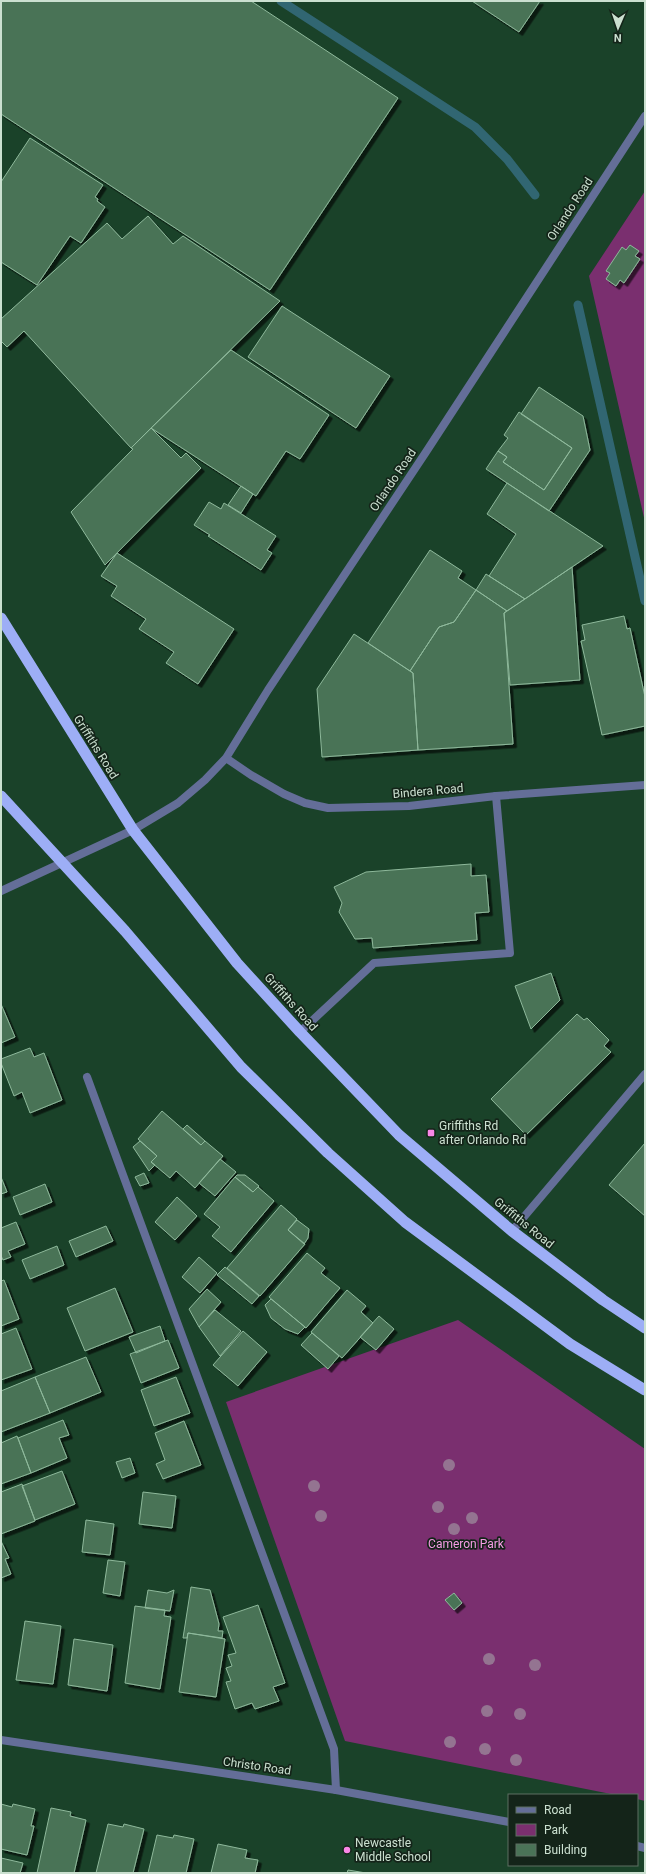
<svg xmlns="http://www.w3.org/2000/svg" width="646" height="1874" viewBox="0 0 646 1874" font-family="Roboto,sans-serif">
	<style>
		.green { fill: #7a2f6f }
		.lines { fill: none; stroke-linecap: round; stroke-linejoin: round }
		.stream { stroke: #316672; stroke-width: 9 }
		.building { fill: #4a7357; stroke: #8eb99b; filter: url(#shadow) }
		.service { stroke: #646e98; stroke-width: 8 }
		.minor { stroke: #646e98; stroke-width: 8 }
		.trunk { stroke: #9daef6; stroke-width: 11 }
		.tree { fill: #947491 }
		.poi-dot { fill: #fa87e7; stroke: #142419; stroke-width: 1.5 }
		.labels { text-anchor: middle; stroke-width: 3.5; stroke-linejoin: round; paint-order: stroke }
		.street-label { font-size: 12px; fill: #cbe0d0; stroke: #142419 }
		.poi-label { font-size: 12px; fill: #cbe0d0; stroke: #142419; text-anchor: start }
		.park-label { font-size: 12px; fill: #f79ce6; stroke: #142419 }
	</style>
	<defs>
		<filter id="shadow"><feDropShadow dx="3.5" dy="3.5" stdDeviation="0" flood-color="#0009"/></filter>
	</defs>
	<rect width="100%" height="100%" fill="#1a4229"/>
	<!-- green -->
	<path class="green" d="M 645,191 L 645,522 L 589,276 Z
		M 458,1320 L 645,1449 L 645,1801 L 637,1799 L 637,1795 L 616,1795 L 345,1741 L 226,1402 Z"/>
	<g class="lines">
		<!-- stream -->
		<path class="stream" d="M 281,1 L 475,127 L 507,159 L 535,195
			M 578,305 L 645,601"/>
	</g>
	<!-- building -->
	<path class="building" d="M 1,1 L 251,1 L 398,98 L 270,290 L 1,114 Z
		M 472,1 L 540,1 L 519,32 Z
		M 30,138 L 103,185 L 95,197 L 98,199 L 97,201 L 105,207 L 81,243 L 70,236 L 37,285 L 1,262 L 1,182 Z
		M 148,216 L 173,244 L 183,236 L 280,301 L 131,448 L 24,331 L 7,347 L 1,341 L 1,319 L 107,223 L 122,239 Z
		M 630,245 L 639,251 L 635,256 L 640,259 L 624,283 L 620,280 L 616,286 L 606,279 L 610,273 L 606,271 L 622,247 L 626,250 Z
		M 282,306 L 390,376 L 356,428 L 248,357 Z
		M 231,350 L 329,415 L 300,459 L 286,451 L 256,496 L 151,428 Z
		M 539,387 L 583,416 L 590,450 L 549,511 L 486,469 L 498,451 L 507,457 L 503,462 L 544,490 L 572,448 L 521,414 Z
		M 519,412 L 572,448 L 544,490 L 503,462 L 507,457 L 498,451 L 508,438 L 504,435 Z
		M 151,428 L 181,458 L 186,453 L 201,468 L 105,565 L 71,512 L 133,449 L 131,448 Z
		M 507,483 L 603,546 L 525,599 L 489,576 L 516,534 L 487,514 Z
		M 241,486 L 253,494 L 241,513 L 228,505 Z
		M 209,502 L 221,509 L 224,503 L 276,536 L 267,550 L 272,553 L 261,570 L 208,536 L 210,535 L 194,525 Z
		M 430,550 L 462,571 L 458,578 L 476,590 L 454,622 L 439,627 L 410,671 L 368,643 Z
		M 117,553 L 234,629 L 198,684 L 166,663 L 174,652 L 139,629 L 146,619 L 111,596 L 117,586 L 101,576 Z
		M 572,567 L 580,680 L 510,685 L 504,613 Z
		M 486,574 L 489,576 L 525,599 L 507,611 L 476,590 Z
		M 476,590 L 507,611 L 504,613 L 513,744 L 418,750 L 413,673 L 410,671 L 439,627 L 454,622 Z
		M 624,616 L 627,629 L 630,628 L 645,697 L 645,726 L 602,735 L 581,641 L 585,640 L 582,625 Z
		M 354,634 L 413,673 L 418,750 L 322,757 L 317,689 Z
		M 471,864 L 471,876 L 486,875 L 489,912 L 475,913 L 477,940 L 373,948 L 372,938 L 355,939 L 339,912 L 342,903 L 334,887 L 366,872 Z
		M 551,973 L 560,1000 L 531,1029 L 515,986 Z
		M 1,1004 L 15,1037 L 1,1043 Z
		M 577,1014 L 584,1020 L 587,1018 L 609,1040 L 604,1046 L 611,1052 L 526,1135 L 491,1099 Z
		M 30,1048 L 34,1057 L 44,1053 L 62,1100 L 30,1113 L 22,1092 L 14,1096 L 1,1063 L 1,1059 Z
		M 162,1111 L 201,1145 L 205,1141 L 223,1156 L 195,1188 L 176,1171 L 170,1178 L 151,1162 L 157,1156 L 138,1139 Z
		M 187,1125 L 205,1141 L 201,1145 L 183,1129 Z
		M 140,1141 L 157,1156 L 151,1162 L 155,1165 L 149,1171 L 133,1147 Z
		M 645,1143 L 645,1216 L 609,1185 Z
		M 220,1159 L 236,1172 L 215,1196 L 199,1183 Z
		M 144,1173 L 149,1183 L 140,1186 L 135,1177 Z
		M 237,1175 L 245,1175 L 259,1186 L 253,1192 L 235,1177 Z
		M 1,1177 L 7,1192 L 1,1194 Z
		M 235,1177 L 253,1192 L 258,1187 L 274,1201 L 231,1252 L 212,1236 L 220,1227 L 204,1214 Z
		M 45,1184 L 52,1202 L 20,1215 L 13,1197 Z
		M 177,1197 L 197,1216 L 175,1240 L 155,1222 Z
		M 281,1205 L 297,1219 L 288,1230 L 305,1244 L 260,1296 L 227,1268 Z
		M 297,1220 L 309,1229 L 308,1238 L 304,1244 L 288,1230 Z
		M 16,1222 L 25,1244 L 8,1251 L 11,1257 L 3,1260 L 1,1256 L 1,1228 Z
		M 106,1226 L 113,1241 L 76,1257 L 69,1241 Z
		M 57,1246 L 64,1265 L 30,1279 L 22,1260 Z
		M 307,1253 L 325,1268 L 321,1273 L 340,1288 L 306,1328 L 269,1297 Z
		M 199,1257 L 217,1273 L 200,1293 L 182,1277 Z
		M 225,1267 L 259,1296 L 252,1304 L 217,1275 Z
		M 4,1280 L 19,1319 L 1,1326 L 1,1281 Z
		M 115,1288 L 133,1332 L 85,1351 L 67,1308 Z
		M 207,1289 L 221,1302 L 199,1327 L 189,1309 Z
		M 347,1290 L 366,1306 L 361,1312 L 373,1323 L 342,1358 L 311,1332 Z
		M 271,1299 L 305,1327 L 298,1334 L 285,1329 L 271,1318 L 265,1305 Z
		M 215,1310 L 241,1331 L 220,1356 L 199,1327 Z
		M 379,1316 L 394,1329 L 376,1350 L 360,1337 Z
		M 160,1326 L 165,1341 L 136,1353 L 129,1337 Z
		M 16,1328 L 32,1369 L 1,1380 L 1,1334 Z
		M 243,1331 L 267,1352 L 238,1386 L 213,1365 Z
		M 312,1333 L 339,1356 L 328,1369 L 301,1345 Z
		M 168,1340 L 179,1368 L 141,1383 L 130,1354 Z
		M 86,1357 L 101,1392 L 50,1413 L 35,1377 Z
		M 35,1377 L 50,1413 L 1,1432 L 1,1391 Z
		M 176,1377 L 190,1413 L 154,1426 L 141,1390 Z
		M 63,1420 L 69,1435 L 59,1438 L 67,1458 L 31,1473 L 18,1438 Z
		M 184,1421 L 201,1465 L 163,1479 L 156,1464 L 165,1460 L 155,1433 Z
		M 17,1436 L 31,1473 L 1,1484 L 1,1443 Z
		M 130,1458 L 135,1473 L 122,1478 L 116,1462 Z
		M 62,1471 L 75,1504 L 35,1520 L 22,1486 Z
		M 22,1484 L 35,1521 L 1,1534 L 1,1492 Z
		M 143,1492 L 176,1496 L 172,1528 L 139,1524 Z
		M 86,1520 L 114,1524 L 110,1555 L 82,1552 Z
		M 1,1541 L 9,1558 L 5,1559 L 11,1574 L 1,1578 Z
		M 108,1560 L 125,1562 L 120,1596 L 103,1593 Z
		M 191,1587 L 210,1590 L 219,1624 L 218,1631 L 223,1631 L 222,1638 L 188,1633 L 187,1638 L 183,1638 Z
		M 148,1590 L 167,1593 L 174,1590 L 170,1611 L 145,1608 Z
		M 454,1593 L 462,1603 L 454,1610 L 445,1600 Z
		M 258,1605 L 285,1683 L 273,1687 L 279,1701 L 255,1709 L 252,1703 L 235,1709 L 226,1682 L 231,1681 L 226,1668 L 232,1666 L 228,1655 L 236,1653 L 223,1617 Z
		M 135,1606 L 165,1610 L 164,1616 L 171,1617 L 160,1689 L 125,1683 Z
		M 25,1621 L 61,1626 L 53,1684 L 16,1680 Z
		M 188,1633 L 225,1639 L 216,1697 L 179,1692 Z
		M 74,1639 L 113,1645 L 107,1691 L 68,1685 Z
		M 1,1804 L 12,1807 L 13,1804 L 35,1809 L 31,1826 L 34,1826 L 27,1855 L 1,1849 Z
		M 51,1808 L 71,1812 L 70,1816 L 86,1820 L 74,1873 L 37,1873 Z
		M 108,1824 L 123,1827 L 124,1824 L 144,1829 L 133,1873 L 96,1873 Z
		M 157,1835 L 173,1838 L 174,1835 L 194,1839 L 186,1873 L 148,1873 Z
		M 218,1844 L 247,1850 L 245,1858 L 258,1860 L 255,1873 L 211,1873 Z
		M 1,1858 L 23,1863 L 20,1873 L 1,1873 Z
		M 348,1870 L 366,1873 L 347,1873 Z"/>
	<g class="lines">
		<!-- service -->
		<path class="service" d="M 300,1032 L 374,963 L 510,953 L 496,796
			M 87,1077 L 334,1749 L 336,1790
			M 512,1231 L 645,1074"/>
		<!-- minor -->
		<path class="minor" d="M 226,758 L 251,775 L 284,794 L 305,803 L 328,808 L 409,806 L 496,796 L 645,785
			M 1,891 L 133,830 L 178,803 L 205,780 L 226,758 L 268,690 L 426,452 L 645,116
			M 1,1740 L 336,1790 L 509,1822
			M 637,1846 L 645,1848"/>
		<!-- trunk -->
		<path class="trunk" d="M 1,618 L 133,830 L 237,963 L 300,1032 L 399,1135 L 512,1231 L 603,1300 L 645,1328
			M 1,796 L 125,931 L 241,1067 L 328,1153 L 405,1222 L 570,1344 L 645,1390"/>
	</g>
	<!-- trees -->
	<g class="tree">
		<circle cx="449" cy="1465" r="6"/>
		<circle cx="314" cy="1486" r="6"/>
		<circle cx="438" cy="1507" r="6"/>
		<circle cx="321" cy="1516" r="6"/>
		<circle cx="472" cy="1518" r="6"/>
		<circle cx="454" cy="1529" r="6"/>
		<circle cx="489" cy="1659" r="6"/>
		<circle cx="535" cy="1665" r="6"/>
		<circle cx="487" cy="1711" r="6"/>
		<circle cx="520" cy="1714" r="6"/>
		<circle cx="450" cy="1742" r="6"/>
		<circle cx="485" cy="1749" r="6"/>
		<circle cx="516" cy="1760" r="6"/>
	</g>
	<!-- markers -->
	<g class="poi-dot">
		<rect x="427" y="1129" width="8" height="8" rx="2"/>
		<circle cx="347" cy="1850" r="4"/>
	</g>
	<g class="labels">
		<!-- street labels -->
		<g class="street-label">
			<text transform="translate(570 209) rotate(-57)" y="4">Orlando Road</text>
			<text transform="translate(393 480) rotate(-56)" y="4">Orlando Road</text>
			<text transform="translate(96 747) rotate(58)" y="4">Griffiths Road</text>
			<text transform="translate(428 791) rotate(-5)" y="4">Bindera Road</text>
			<text transform="translate(291 1002) rotate(48)" y="4">Griffiths Road</text>
			<text transform="translate(524 1223) rotate(39)" y="4">Griffiths Road</text>
			<text transform="translate(257 1766) rotate(8)" y="4">Christo Road</text>
		</g>
		<!-- poi labels -->
		<g class="poi-label">
			<text x="439" y="1130">Griffiths Rd<tspan x="439" dy="14">after Orlando Rd</tspan></text>
			<text x="355" y="1847">Newcastle<tspan x="355" dy="14">Middle School</tspan></text>
		</g>
		<!-- park labels -->
		<g class="park-label">
			<text x="466" y="1548">Cameron Park</text>
		</g>
	</g>
	<!-- border -->
	<rect width="646" height="1874" fill="none" stroke="#cbe0d0" stroke-width="4"/>
	<!-- legend -->
	<rect x="508" y="1794" width="130" height="72" fill="#142419" stroke="#5d6f62"/>
	<rect x="516" y="1807" width="20" height="6" fill="#646e98" stroke="#5d6f62"/>
	<text x="544" y="1814" font-size="12" fill="#cbe0d0">Road</text>
	<rect x="516" y="1824" width="20" height="12" fill="#7a2f6f" stroke="#5d6f62"/>
	<text x="544" y="1834" font-size="12" fill="#cbe0d0">Park</text>
	<rect x="516" y="1844" width="20" height="12" fill="#4a7357" stroke="#5d6f62"/>
	<text x="544" y="1854" font-size="12" fill="#cbe0d0">Building</text>
	<!-- north arrow -->
	<g transform="translate(618 28) rotate(182)" stroke="#142419" stroke-width="3" paint-order="stroke">
	<path d="M0-3L7 15L0 10L-7 15Z" fill="#cbe0d0"/>
	<text y="-6" font-size="11" font-weight="bold" text-anchor="middle" fill="#cbe0d0">N</text>
	</g>
</svg>
